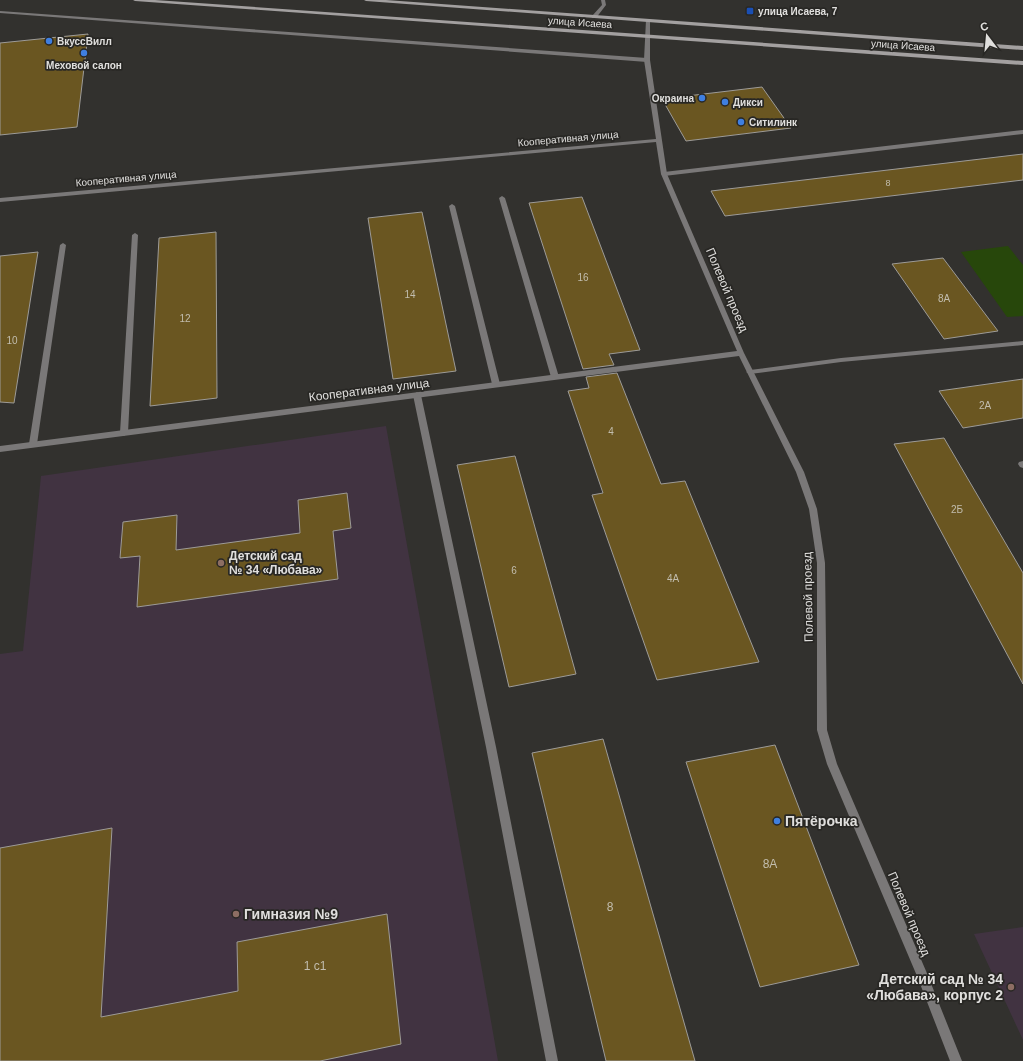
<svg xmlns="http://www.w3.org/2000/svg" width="1023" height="1061" viewBox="0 0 1023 1061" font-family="Helvetica,sans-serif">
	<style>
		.education { fill: #413341 }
		.green { fill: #27470b }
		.building { fill: #6a5621; stroke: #9d9b98 }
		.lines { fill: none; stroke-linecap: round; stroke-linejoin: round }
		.service { fill: #7a7878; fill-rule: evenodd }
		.minor { fill: #7a7878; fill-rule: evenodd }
		.secondary { fill: #a3a0a0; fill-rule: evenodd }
		.transit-dot { fill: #1a4fb4; stroke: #282724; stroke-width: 1.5 }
		.shop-dot { fill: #3f7fe0; stroke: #282724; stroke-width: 1.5 }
		.education-dot { fill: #8d6e63; stroke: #282724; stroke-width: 1.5 }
		.labels { text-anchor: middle; stroke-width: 3.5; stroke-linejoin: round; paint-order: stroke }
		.far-number-label { font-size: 9px; fill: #c2bdae }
		.far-poi-label { font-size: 10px; font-weight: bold; fill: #e0dfdd; stroke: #282724; text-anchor: start }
		.far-street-label { font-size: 10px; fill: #e0dfdd; stroke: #282724 }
		.number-label { font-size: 10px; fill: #c2bdae }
		.street-label { font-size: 12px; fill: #e0dfdd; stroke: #282724 }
		.poi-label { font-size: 12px; font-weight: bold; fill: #e0dfdd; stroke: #282724; text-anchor: start }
		.near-number-label { font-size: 12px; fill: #c2bdae }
		.near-poi-label { font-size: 14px; font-weight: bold; fill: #e0dfdd; stroke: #282724; text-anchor: start }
	</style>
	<rect width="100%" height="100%" fill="#32312e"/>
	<!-- education -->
	<path class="education" d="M 386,426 L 498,1061 L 0,1061 L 0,654 L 23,651 L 41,476 Z
		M 1023,927 L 1023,1040 L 974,934 Z"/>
	<!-- green -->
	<path class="green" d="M 1008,246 L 1023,265 L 1023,316 L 1007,317 L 961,252 Z"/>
	<!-- building -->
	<path class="building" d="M 88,34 L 77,127 L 0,135 L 0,43 Z
		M 762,87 L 791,128 L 686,141 L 662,99 Z
		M 1023,154 L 1023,180 L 725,216 L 711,191 Z
		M 582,197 L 640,350 L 609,354 L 614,365 L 583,369 L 529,203 Z
		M 422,212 L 456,371 L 393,379 L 368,218 Z
		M 216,232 L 217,398 L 150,406 L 159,238 Z
		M 38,252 L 14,403 L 0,402 L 0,256 Z
		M 943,258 L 998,331 L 944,339 L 892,264 Z
		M 617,373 L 661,484 L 685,481 L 759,662 L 657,680 L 592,495 L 603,493 L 568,391 L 589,388 L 586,377 Z
		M 1023,379 L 1023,418 L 963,428 L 939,391 Z
		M 944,438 L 1023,573 L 1023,684 L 894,444 Z
		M 515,456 L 576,674 L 509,687 L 457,465 Z
		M 347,493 L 351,528 L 333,531 L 338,579 L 137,607 L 140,556 L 120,558 L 123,522 L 177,515 L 176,550 L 300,533 L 298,500 Z
		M 603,739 L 695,1061 L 606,1061 L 532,753 Z
		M 775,745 L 859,965 L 760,987 L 686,762 Z
		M 112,828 L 101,1017 L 238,991 L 237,942 L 387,914 L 401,1044 L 320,1061 L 0,1061 L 0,848 Z"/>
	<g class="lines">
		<!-- service -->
		<path class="service" d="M 0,11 L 647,58 L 650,60 L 647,62 L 0,13 Z
			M 1023,130 L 1023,134 L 664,176 L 661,174 L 664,172 Z
			M 502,196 L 505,198 L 559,377 L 557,379 L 553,379 L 551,377 L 499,198 Z
			M 452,204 L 455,206 L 500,384 L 496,386 L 492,384 L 449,206 Z
			M 135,233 L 138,235 L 128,433 L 124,436 L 120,433 L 132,235 Z
			M 63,243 L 66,245 L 37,444 L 33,447 L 29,444 L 60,245 Z
			M 1023,341 L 1023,345 L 841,362 L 750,374 L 746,372 L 750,370 L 841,358 Z
			M 417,392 L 421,395 L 496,747 L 558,1061 L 546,1061 L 486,747 L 413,395 Z
			M 1023,461 L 1023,468 L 1020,467 L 1018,464 L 1019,462 Z"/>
		<!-- minor -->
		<path class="minor" d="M 601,0 L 605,0 L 606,5 L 596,18 L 592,18 L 592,16 L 602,5 Z
			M 646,20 L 650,21 L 650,60 L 667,174 L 744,353 L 804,472 L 817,509 L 825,563 L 827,730 L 837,764 L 926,971 L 962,1061 L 950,1061 L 917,976 L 827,764 L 817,730 L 817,563 L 809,509 L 796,472 L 739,356 L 0,452 L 0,446 L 737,351 L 661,174 L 656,142 L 0,202 L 0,198 L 656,139 L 644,60 Z"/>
		<!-- secondary -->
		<path class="secondary" d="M 133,0 L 155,0 L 1023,61 L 1023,65 L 135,1 Z
			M 364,0 L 386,0 L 1023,46 L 1023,50 L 366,1 Z"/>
	</g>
	<!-- markers -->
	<rect class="transit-dot" x="746" y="7" width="8" height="8" rx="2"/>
	<g class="shop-dot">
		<circle cx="49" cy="41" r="4"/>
		<circle cx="84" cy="53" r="4"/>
		<circle cx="702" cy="98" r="4"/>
		<circle cx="725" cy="102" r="4"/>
		<circle cx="741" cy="122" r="4"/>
		<circle cx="777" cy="821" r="4"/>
	</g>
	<g class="education-dot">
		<circle cx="221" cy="563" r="4"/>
		<circle cx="236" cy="914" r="4"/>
		<circle cx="1011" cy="987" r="4"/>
	</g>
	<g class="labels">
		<!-- far-number labels -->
		<g class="far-number-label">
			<text x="888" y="186">8</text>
		</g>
		<!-- far-poi labels -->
		<g class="far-poi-label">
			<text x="758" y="15">улица Исаева, 7</text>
			<text x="57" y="45">ВкуссВилл</text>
			<text x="84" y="69" text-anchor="middle">Меховой салон</text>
			<text x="694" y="102" text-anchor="end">Окраина</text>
			<text x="733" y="106">Дикси</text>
			<text x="749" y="126">Ситилинк</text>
		</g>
		<!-- far-street labels -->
		<g class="far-street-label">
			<text transform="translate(580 22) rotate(4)" y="4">улица Исаева</text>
			<text transform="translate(903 45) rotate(4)" y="4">улица Исаева</text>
			<text transform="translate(568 138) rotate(-5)" y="4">Кооперативная улица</text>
			<text transform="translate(126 178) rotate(-5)" y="4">Кооперативная улица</text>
		</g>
		<!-- number labels -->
		<g class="number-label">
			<text x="583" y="281">16</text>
			<text x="410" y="298">14</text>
			<text x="944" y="302">8А</text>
			<text x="185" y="322">12</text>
			<text x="12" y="344">10</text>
			<text x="985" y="409">2А</text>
			<text x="611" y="435">4</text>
			<text x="957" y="513">2Б</text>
			<text x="514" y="574">6</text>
			<text x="673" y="582">4А</text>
		</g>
		<!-- street labels -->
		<g class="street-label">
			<text transform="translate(727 290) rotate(67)" y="4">Полевой проезд</text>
			<text transform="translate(369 390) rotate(-7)" y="4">Кооперативная улица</text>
			<text transform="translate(808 597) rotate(-91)" y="4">Полевой проезд</text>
			<text transform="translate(909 914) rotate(67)" y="4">Полевой проезд</text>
		</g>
		<!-- poi labels -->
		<g class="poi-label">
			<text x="229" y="560">Детский сад<tspan x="229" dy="14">№ 34 «Любава»</tspan></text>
		</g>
		<!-- near-number labels -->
		<g class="near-number-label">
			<text x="770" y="868">8А</text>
			<text x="610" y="911">8</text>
			<text x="315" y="970">1 с1</text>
		</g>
		<!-- near-poi labels -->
		<g class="near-poi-label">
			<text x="785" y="826">Пятёрочка</text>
			<text x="244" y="919">Гимназия №9</text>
			<text x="1003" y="984" text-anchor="end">Детский сад № 34<tspan x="1003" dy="16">«Любава», корпус 2</tspan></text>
		</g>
	</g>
	<!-- north arrow -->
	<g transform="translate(987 36) rotate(344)" stroke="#282724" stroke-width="3" paint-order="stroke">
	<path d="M0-3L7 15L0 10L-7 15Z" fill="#e0dfdd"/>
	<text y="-6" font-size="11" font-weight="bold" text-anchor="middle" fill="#e0dfdd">С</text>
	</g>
</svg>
